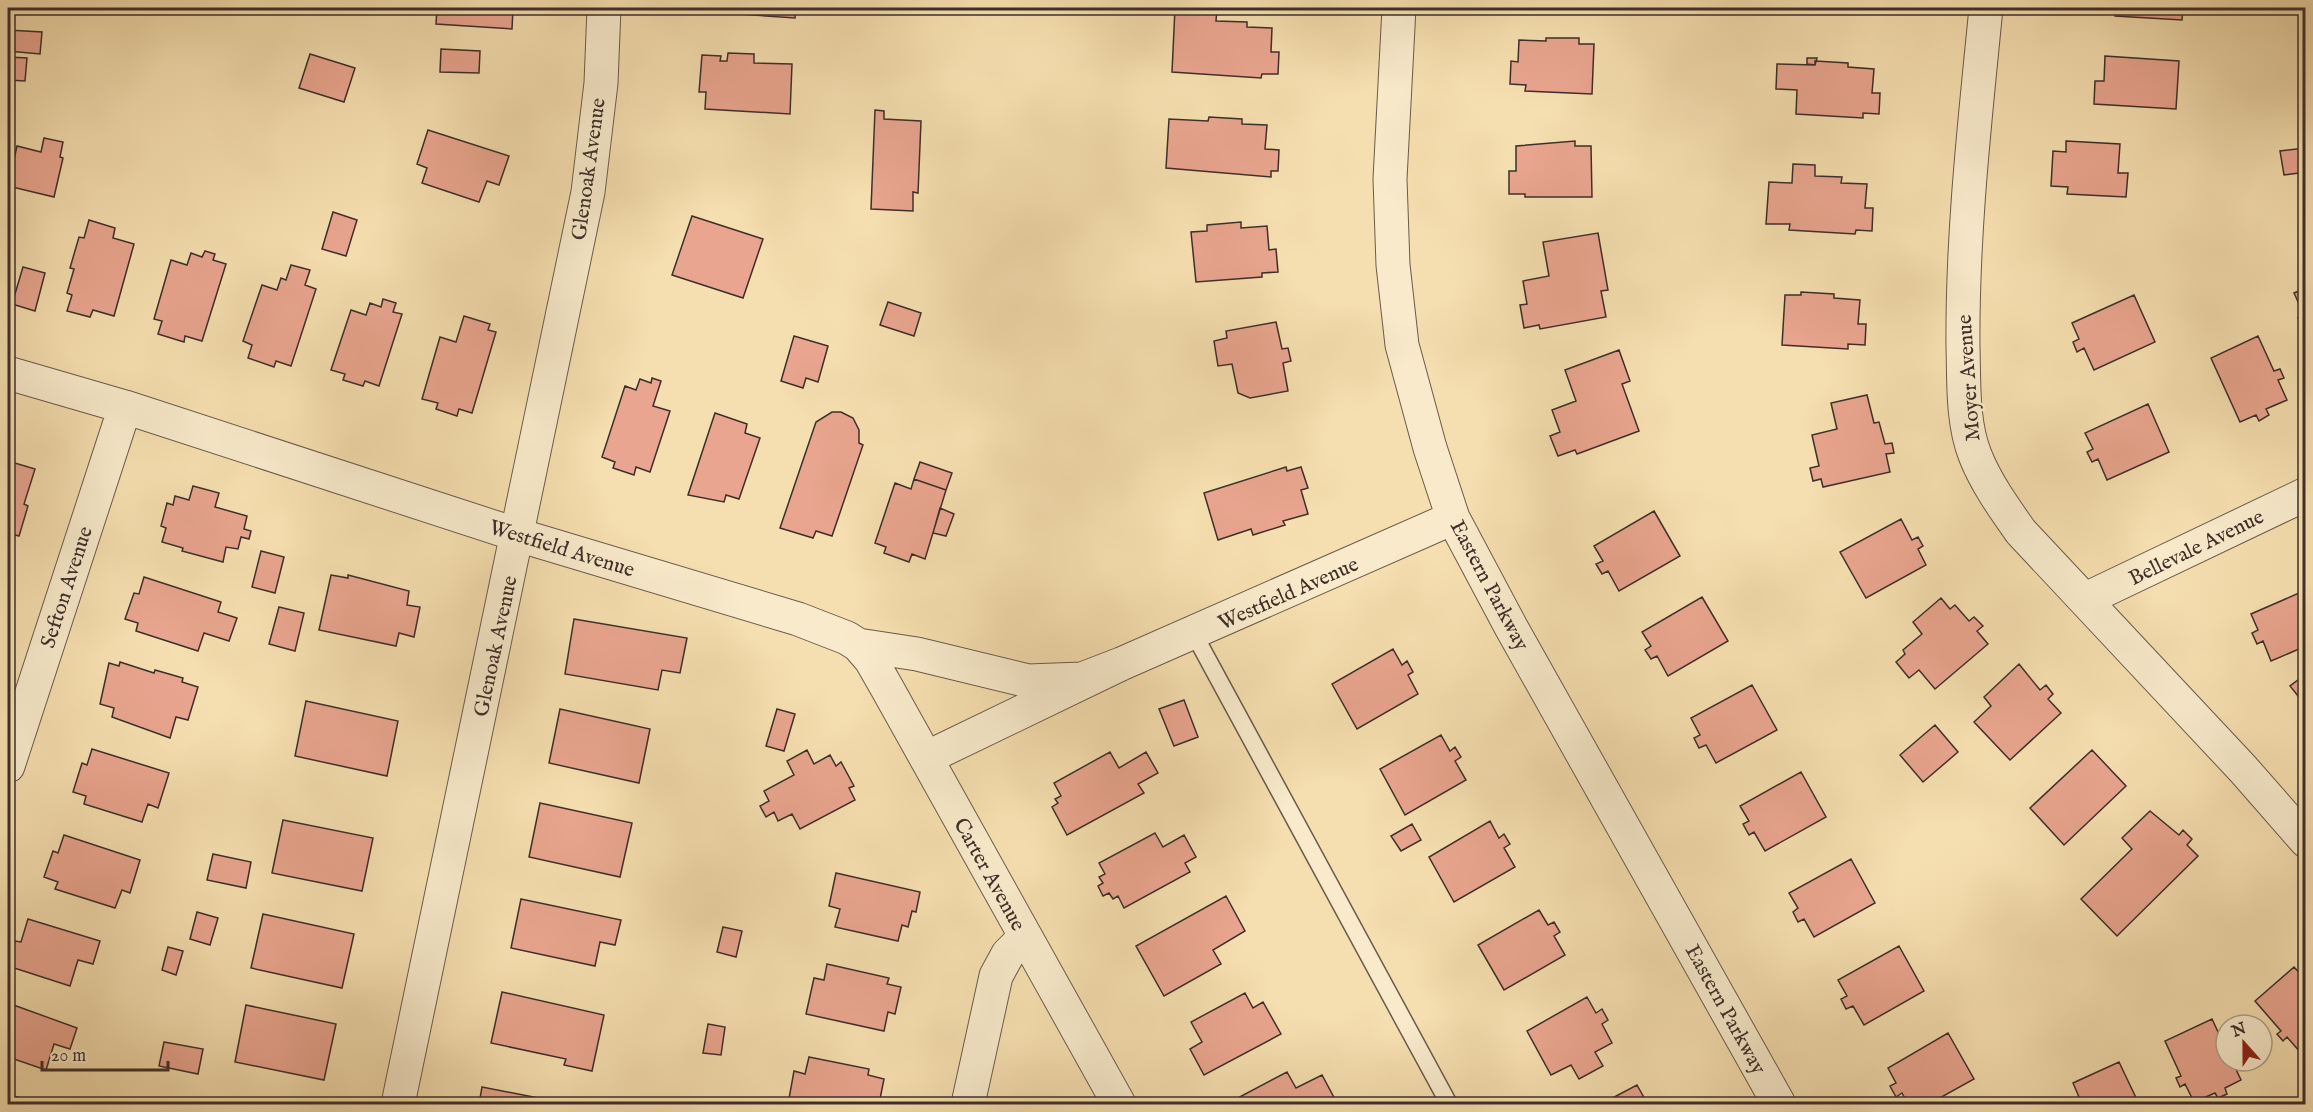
<svg xmlns="http://www.w3.org/2000/svg" width="2313" height="1112" viewBox="0 0 2313 1112" font-family="'IM FELL English',serif">
	<style>
		.building { fill: #e9a58f; stroke: #3d2f2a; stroke-width: 1.5 }
		.lines { fill: none; stroke-linecap: round; stroke-linejoin: round }
		.lane-casing { stroke: #6b5b4b; stroke-width: 19 }
		.street-casing { stroke: #6b5b4b; stroke-width: 35 }
		.lane { stroke: #f8eacb; stroke-width: 16 }
		.street { stroke: #f8eacb; stroke-width: 33 }
		.labels { text-anchor: middle; stroke-width: 5; stroke-linejoin: round; paint-order: stroke }
		.street-label { font-size: 21px; fill: #3d2f2a; stroke: #f8eacb }
	</style>
	<rect width="100%" height="100%" fill="#f5deaf"/>
	<filter id="stains"><feTurbulence type="fractalNoise" baseFrequency=".00333" numOctaves="4"/><feColorMatrix values="0 0 0 0 .2 0 0 0 0 .09 0 0 0 0 .02 0 0 0 .5 -.17"/></filter>
	<radialGradient id="worn" r=".72"><stop offset=".6" stop-color="#630" stop-opacity="0"/><stop offset="1" stop-color="#630" stop-opacity=".3"/></radialGradient>
	<!-- building -->
	<path class="building" d="M 437,8 L 513,8 L 512,29 L 436,24 Z
		M 711,8 L 796,8 L 795,18 L 711,12 Z
		M 1175,8 L 1217,8 L 1216,21 L 1247,22 L 1247,27 L 1272,28 L 1271,52 L 1279,52 L 1278,74 L 1262,74 L 1261,78 L 1172,72 Z
		M 1789,8 L 1869,8 L 1869,11 Z
		M 2099,8 L 2183,8 L 2182,20 L 2115,16 L 2115,12 L 2099,12 Z
		M 8,30 L 42,32 L 40,54 L 8,51 Z
		M 1546,38 L 1579,38 L 1579,44 L 1594,44 L 1592,94 L 1525,91 L 1526,85 L 1510,84 L 1511,61 L 1518,62 L 1519,40 L 1546,41 Z
		M 441,49 L 480,51 L 479,73 L 440,72 Z
		M 728,53 L 754,54 L 754,63 L 792,64 L 790,114 L 705,109 L 706,92 L 699,92 L 702,55 L 721,56 L 720,61 L 727,61 Z
		M 310,54 L 355,68 L 344,102 L 299,88 Z
		M 2105,56 L 2179,61 L 2176,109 L 2094,104 L 2095,81 L 2104,81 Z
		M 8,57 L 27,58 L 25,81 L 8,80 Z
		M 1807,58 L 1817,58 L 1815,65 L 1807,64 Z
		M 1815,61 L 1848,63 L 1848,67 L 1874,69 L 1872,93 L 1880,93 L 1879,114 L 1863,113 L 1863,118 L 1796,114 L 1797,90 L 1776,89 L 1777,64 L 1815,65 Z
		M 875,110 L 884,111 L 884,119 L 921,121 L 918,193 L 913,192 L 913,211 L 871,209 Z
		M 1209,117 L 1242,119 L 1242,124 L 1267,125 L 1265,149 L 1279,150 L 1278,171 L 1271,171 L 1271,177 L 1166,168 L 1169,119 L 1208,121 Z
		M 428,130 L 509,156 L 499,185 L 487,181 L 479,202 L 422,183 L 427,168 L 417,164 Z
		M 44,138 L 63,142 L 60,157 L 63,158 L 54,197 L 8,186 L 17,146 L 41,152 Z
		M 1575,141 L 1575,146 L 1591,146 L 1592,197 L 1525,197 L 1525,194 L 1509,194 L 1509,171 L 1516,171 L 1516,146 Z
		M 2066,141 L 2120,144 L 2118,173 L 2128,173 L 2126,197 L 2067,194 L 2068,187 L 2051,186 L 2053,151 L 2066,152 Z
		M 2305,148 L 2306,172 L 2284,175 L 2280,151 Z
		M 1793,164 L 1815,165 L 1815,176 L 1842,177 L 1841,183 L 1867,184 L 1865,208 L 1873,208 L 1872,231 L 1856,230 L 1855,234 L 1789,230 L 1790,224 L 1766,224 L 1769,182 L 1792,183 Z
		M 333,212 L 357,220 L 346,256 L 322,249 Z
		M 692,216 L 763,239 L 743,298 L 672,275 Z
		M 89,220 L 115,228 L 113,238 L 134,244 L 114,316 L 93,310 L 90,317 L 67,311 L 72,295 L 67,293 L 74,269 L 70,268 L 79,237 L 84,238 Z
		M 1241,222 L 1241,228 L 1267,226 L 1269,250 L 1276,249 L 1278,272 L 1262,273 L 1262,277 L 1196,282 L 1191,232 L 1207,231 L 1207,225 Z
		M 1598,233 L 1608,290 L 1601,291 L 1606,317 L 1540,329 L 1539,325 L 1524,328 L 1520,305 L 1527,304 L 1523,281 L 1549,276 L 1543,242 Z
		M 205,251 L 215,254 L 213,260 L 226,264 L 202,341 L 185,336 L 184,342 L 158,334 L 162,321 L 154,319 L 171,260 L 187,265 L 191,253 L 202,257 Z
		M 291,265 L 310,270 L 305,285 L 316,289 L 291,366 L 276,361 L 274,367 L 248,358 L 252,345 L 243,341 L 262,285 L 277,290 L 281,278 L 286,280 Z
		M 23,267 L 45,273 L 35,311 L 12,304 Z
		M 2306,288 L 2306,314 L 2304,315 L 2294,293 Z
		M 1801,292 L 1834,294 L 1834,298 L 1860,300 L 1858,324 L 1866,324 L 1865,345 L 1848,344 L 1848,349 L 1782,345 L 1785,295 L 1801,295 Z
		M 2134,295 L 2155,342 L 2094,370 L 2084,348 L 2077,352 L 2073,342 L 2079,339 L 2072,323 Z
		M 383,299 L 396,303 L 393,312 L 402,314 L 379,386 L 365,381 L 363,386 L 343,380 L 345,374 L 331,370 L 351,310 L 366,315 L 370,303 L 381,307 Z
		M 888,302 L 921,313 L 914,336 L 880,325 Z
		M 2306,314 L 2306,333 L 2298,318 Z
		M 464,316 L 490,324 L 488,330 L 496,332 L 472,413 L 459,409 L 457,416 L 436,409 L 438,403 L 422,399 L 440,337 L 456,342 Z
		M 1276,322 L 1282,349 L 1288,348 L 1291,361 L 1283,363 L 1288,391 L 1250,398 L 1238,393 L 1232,364 L 1218,366 L 1214,341 L 1227,338 L 1226,331 Z
		M 794,336 L 828,346 L 818,382 L 806,378 L 803,388 L 781,381 Z
		M 2258,336 L 2274,371 L 2280,369 L 2284,378 L 2278,380 L 2287,400 L 2266,409 L 2269,415 L 2259,421 L 2256,415 L 2240,422 L 2211,358 Z
		M 1619,350 L 1630,381 L 1622,384 L 1639,431 L 1577,454 L 1575,450 L 1558,456 L 1550,436 L 1560,432 L 1552,410 L 1576,401 L 1565,370 Z
		M 652,378 L 661,381 L 653,406 L 670,411 L 650,472 L 636,467 L 634,475 L 613,468 L 615,462 L 602,457 L 625,386 L 636,390 L 640,379 L 651,383 Z
		M 1867,395 L 1874,423 L 1879,422 L 1885,444 L 1892,443 L 1894,453 L 1886,454 L 1890,472 L 1823,487 L 1821,479 L 1813,481 L 1810,468 L 1819,466 L 1812,435 L 1837,429 L 1831,403 Z
		M 2148,404 L 2169,452 L 2107,480 L 2098,459 L 2092,462 L 2087,452 L 2093,449 L 2085,433 Z
		M 832,412 L 841,412 L 853,418 L 859,430 L 859,443 L 863,445 L 832,536 L 816,531 L 813,538 L 780,528 L 816,422 Z
		M 715,413 L 747,424 L 745,433 L 760,438 L 739,499 L 726,495 L 724,502 L 688,495 Z
		M 8,461 L 35,469 L 24,504 L 28,506 L 19,536 L 15,535 L 8,557 Z
		M 920,462 L 952,473 L 946,490 L 914,479 Z
		M 1286,467 L 1287,471 L 1301,467 L 1308,488 L 1301,490 L 1308,514 L 1283,521 L 1285,525 L 1253,535 L 1251,529 L 1218,540 L 1204,493 Z
		M 914,479 L 946,490 L 925,559 L 912,554 L 909,562 L 884,553 L 886,547 L 875,543 L 895,483 L 911,489 Z
		M 193,486 L 219,493 L 215,507 L 247,516 L 244,529 L 251,531 L 249,539 L 241,537 L 238,549 L 226,547 L 223,562 L 182,551 L 183,548 L 162,542 L 166,528 L 161,526 L 167,503 L 173,505 L 175,496 L 189,500 Z
		M 940,508 L 954,514 L 946,536 L 933,533 Z
		M 1654,511 L 1680,556 L 1619,591 L 1608,571 L 1602,574 L 1596,564 L 1603,561 L 1594,546 Z
		M 1901,519 L 1912,540 L 1918,537 L 1923,546 L 1918,549 L 1926,565 L 1866,598 L 1840,552 Z
		M 261,551 L 284,557 L 275,593 L 252,587 Z
		M 331,575 L 348,578 L 348,575 L 409,591 L 407,605 L 420,607 L 414,637 L 399,633 L 396,646 L 319,630 Z
		M 144,577 L 221,602 L 218,612 L 237,618 L 229,641 L 204,633 L 198,651 L 136,631 L 138,623 L 125,619 L 134,593 L 139,594 Z
		M 2306,590 L 2306,646 L 2271,661 L 2263,641 L 2257,644 L 2252,633 L 2258,630 L 2251,614 Z
		M 1702,597 L 1728,641 L 1668,676 L 1657,656 L 1651,659 L 1645,650 L 1651,646 L 1642,632 Z
		M 1941,598 L 1950,609 L 1955,605 L 1969,621 L 1974,617 L 1983,626 L 1977,631 L 1988,644 L 1935,689 L 1919,670 L 1909,678 L 1896,662 L 1905,654 L 1903,650 L 1922,634 L 1913,622 Z
		M 279,607 L 304,613 L 295,651 L 269,644 Z
		M 574,619 L 687,638 L 680,673 L 662,670 L 658,690 L 565,674 Z
		M 1393,649 L 1402,665 L 1407,661 L 1413,672 L 1408,675 L 1418,694 L 1357,729 L 1332,684 Z
		M 120,662 L 154,673 L 155,670 L 183,678 L 182,682 L 198,687 L 188,720 L 176,717 L 170,738 L 112,717 L 114,708 L 100,704 L 109,663 L 119,666 Z
		M 2019,664 L 2040,690 L 2046,685 L 2053,694 L 2048,699 L 2061,713 L 2010,760 L 1974,722 L 1991,706 L 1984,697 Z
		M 2306,674 L 2306,706 L 2290,686 Z
		M 1752,685 L 1777,730 L 1716,763 L 1706,745 L 1699,748 L 1694,738 L 1700,735 L 1691,718 Z
		M 1184,700 L 1198,737 L 1174,746 L 1159,709 Z
		M 306,701 L 398,721 L 387,776 L 295,756 Z
		M 560,709 L 650,729 L 639,783 L 549,763 Z
		M 777,709 L 795,714 L 784,751 L 766,746 Z
		M 1935,725 L 1958,752 L 1923,782 L 1900,755 Z
		M 1441,735 L 1450,751 L 1455,747 L 1461,757 L 1455,761 L 1466,780 L 1405,815 L 1380,769 Z
		M 92,749 L 169,773 L 158,808 L 148,804 L 142,822 L 84,804 L 86,796 L 73,792 L 82,763 L 87,765 Z
		M 807,750 L 814,764 L 830,755 L 836,766 L 841,762 L 854,786 L 849,788 L 855,800 L 800,829 L 792,814 L 778,821 L 774,812 L 766,817 L 760,806 L 769,801 L 764,791 L 794,775 L 787,761 Z
		M 2092,750 L 2126,786 L 2064,845 L 2030,808 Z
		M 1110,752 L 1119,768 L 1146,752 L 1158,773 L 1138,784 L 1144,793 L 1067,835 L 1052,807 L 1058,803 L 1055,799 L 1061,796 L 1054,783 Z
		M 1801,772 L 1826,817 L 1765,851 L 1754,832 L 1749,835 L 1743,824 L 1749,821 L 1740,806 Z
		M 540,803 L 632,823 L 620,877 L 529,857 Z
		M 2150,811 L 2179,835 L 2183,830 L 2192,839 L 2187,845 L 2198,856 L 2117,936 L 2081,899 L 2132,849 L 2122,838 Z
		M 283,820 L 373,838 L 362,891 L 272,873 Z
		M 1490,821 L 1499,838 L 1504,834 L 1510,844 L 1504,848 L 1515,867 L 1454,902 L 1429,857 Z
		M 1412,824 L 1421,840 L 1401,851 L 1391,836 Z
		M 1155,833 L 1163,847 L 1184,835 L 1196,857 L 1185,863 L 1190,872 L 1124,908 L 1118,896 L 1113,899 L 1109,893 L 1103,896 L 1098,886 L 1103,883 L 1099,877 L 1105,874 L 1099,863 Z
		M 64,835 L 140,860 L 130,893 L 122,890 L 115,908 L 55,889 L 58,882 L 44,877 L 53,851 L 58,853 Z
		M 213,854 L 251,862 L 246,888 L 207,880 Z
		M 1851,859 L 1875,903 L 1814,937 L 1804,919 L 1798,922 L 1793,912 L 1798,908 L 1789,893 Z
		M 836,873 L 920,892 L 916,912 L 912,911 L 908,927 L 902,925 L 898,941 L 835,927 L 840,909 L 829,906 Z
		M 1226,896 L 1245,931 L 1213,950 L 1221,964 L 1164,996 L 1136,946 Z
		M 521,899 L 621,920 L 615,945 L 600,942 L 595,966 L 511,948 Z
		M 1539,910 L 1548,925 L 1554,922 L 1560,932 L 1554,936 L 1565,955 L 1504,990 L 1478,945 Z
		M 197,912 L 218,918 L 210,945 L 190,939 Z
		M 263,914 L 354,934 L 342,988 L 251,968 Z
		M 28,919 L 100,941 L 93,964 L 78,960 L 70,986 L 8,966 L 15,941 L 21,942 Z
		M 723,927 L 742,931 L 736,957 L 717,952 Z
		M 1899,946 L 1924,991 L 1864,1025 L 1853,1006 L 1846,1009 L 1841,999 L 1847,996 L 1838,980 Z
		M 168,947 L 183,951 L 176,975 L 162,970 Z
		M 827,964 L 889,978 L 887,984 L 901,987 L 895,1014 L 888,1012 L 884,1031 L 806,1014 L 814,978 L 824,980 Z
		M 2294,967 L 2306,980 L 2306,1050 L 2301,1053 L 2287,1037 L 2283,1041 L 2277,1034 L 2281,1031 L 2255,1001 Z
		M 502,992 L 604,1015 L 592,1071 L 564,1065 L 566,1059 L 491,1043 Z
		M 1245,993 L 1253,1008 L 1263,1002 L 1281,1034 L 1204,1075 L 1190,1049 L 1202,1042 L 1191,1022 Z
		M 1587,997 L 1596,1013 L 1602,1009 L 1608,1020 L 1602,1024 L 1612,1043 L 1595,1052 L 1603,1066 L 1579,1079 L 1571,1065 L 1551,1075 L 1527,1031 Z
		M 8,1003 L 77,1028 L 70,1049 L 54,1044 L 46,1070 L 8,1057 Z
		M 246,1005 L 336,1024 L 324,1080 L 235,1062 Z
		M 2212,1019 L 2226,1049 L 2226,1061 L 2232,1061 L 2241,1080 L 2225,1088 L 2227,1094 L 2218,1098 L 2215,1093 L 2194,1102 L 2185,1084 L 2180,1087 L 2176,1078 L 2181,1076 L 2165,1041 Z
		M 708,1024 L 725,1027 L 721,1055 L 703,1053 Z
		M 1948,1033 L 1974,1079 L 1929,1104 L 1908,1104 L 1902,1093 L 1896,1097 L 1890,1086 L 1896,1083 L 1888,1068 Z
		M 164,1042 L 203,1049 L 198,1074 L 159,1066 Z
		M 809,1057 L 869,1069 L 868,1075 L 884,1079 L 879,1104 L 788,1104 L 794,1071 L 805,1074 Z
		M 2119,1062 L 2139,1104 L 2082,1104 L 2073,1083 Z
		M 1287,1072 L 1296,1088 L 1322,1075 L 1337,1103 L 1234,1104 L 1232,1101 Z
		M 1637,1085 L 1646,1101 L 1652,1098 L 1655,1104 L 1601,1104 Z
		M 482,1087 L 569,1104 L 479,1104 Z
		M 8,1094 L 39,1104 L 8,1104 Z
		M 227,1099 L 253,1104 L 226,1104 Z"/>
	<g class="lines">
		<defs>
			<path id="lane" d="M 1194,634 L 1449,1104"/>
			<path id="street" d="M 1399,8 L 1390,179 L 1393,265 L 1402,345 L 1430,448 L 1453,518 L 1511,627 L 1779,1104
				M 1986,8 C 1975,120 1962,233 1963,347 C 1964,381 1962,422 1975,455 C 1986,483 2004,508 2021,532 L 2243,769 L 2306,841
				M 8,373 L 125,407 L 518,535 L 798,619 L 847,638 L 858,645 L 917,654 L 1028,681 L 1082,679 L 1121,664
				M 2086,599 L 2306,494
				M 858,645 L 871,660 L 887,688 L 1119,1104
				M 926,758 L 1121,664 L 1453,518
				M 8,766 L 125,407
				M 398,1104 L 588,192 L 601,83 L 604,8
				M 968,1104 L 996,976 L 1008,954 L 1025,937"/>
		</defs>
		<!-- lane casing -->
		<use href="#lane" class="lane-casing"/>
		<!-- street casing -->
		<use href="#street" class="street-casing"/>
		<!-- lane -->
		<use href="#lane" class="lane"/>
		<!-- street -->
		<use href="#street" class="street"/>
	</g>
	<g class="labels">
		<!-- street labels -->
		<g class="street-label">
			<text transform="translate(588 169) rotate(-82)" y="7">Glenoak Avenue</text>
			<text transform="translate(1968 378) rotate(-94)" y="7">Moyer Avenue</text>
			<text transform="translate(2196 547) rotate(-26)" y="7">Bellevale Avenue</text>
			<text transform="translate(562 548) rotate(17)" y="7">Westfield Avenue</text>
			<text transform="translate(1490 585) rotate(62)" y="7">Eastern Parkway</text>
			<text transform="translate(66 587) rotate(-72)" y="7">Sefton Avenue</text>
			<text transform="translate(1288 593) rotate(-24)" y="7">Westfield Avenue</text>
			<text transform="translate(495 646) rotate(-78)" y="7">Glenoak Avenue</text>
			<text transform="translate(990 874) rotate(61)" y="7">Carter Avenue</text>
			<text transform="translate(1726 1009) rotate(61)" y="7">Eastern Parkway</text>
		</g>
	</g>
	<!-- margin -->
	<rect width="2313" height="1112" fill="none" stroke="#f5deaf" stroke-width="30"/>
	<rect x="9" y="9" width="2295" height="1094" fill="none" stroke="#3d2f2a" stroke-width="3"/>
	<rect x="15" y="15" width="2283" height="1082" fill="none" stroke="#3d2f2a" stroke-width="1.5"/>
	<!-- north arrow -->
	<g transform="translate(2244 1043) rotate(339)"><circle r="28" fill="#f8eacb" stroke="#ad9f8b" stroke-width="1.5"/>
	<path d="M0-4.5L10 22L0 15L-10 22Z" fill="#8f2418"/>
	<text y="-9" font-size="16" font-weight="bold" text-anchor="middle" fill="#3d2f2a">N</text>
	</g>
	<!-- scale -->
	<path d="M42 1061v9h126v-9" fill="none" stroke="#3d2f2a" stroke-width="3"/>
	<text x="51" y="1061" font-size="18" fill="#3d2f2a" stroke="#f8eacb" stroke-width="4.5" paint-order="stroke">20 m</text>
	<rect width="100%" height="100%" filter="url(#stains)"/>
	<rect width="100%" height="100%" fill="url(#worn)"/>
</svg>
